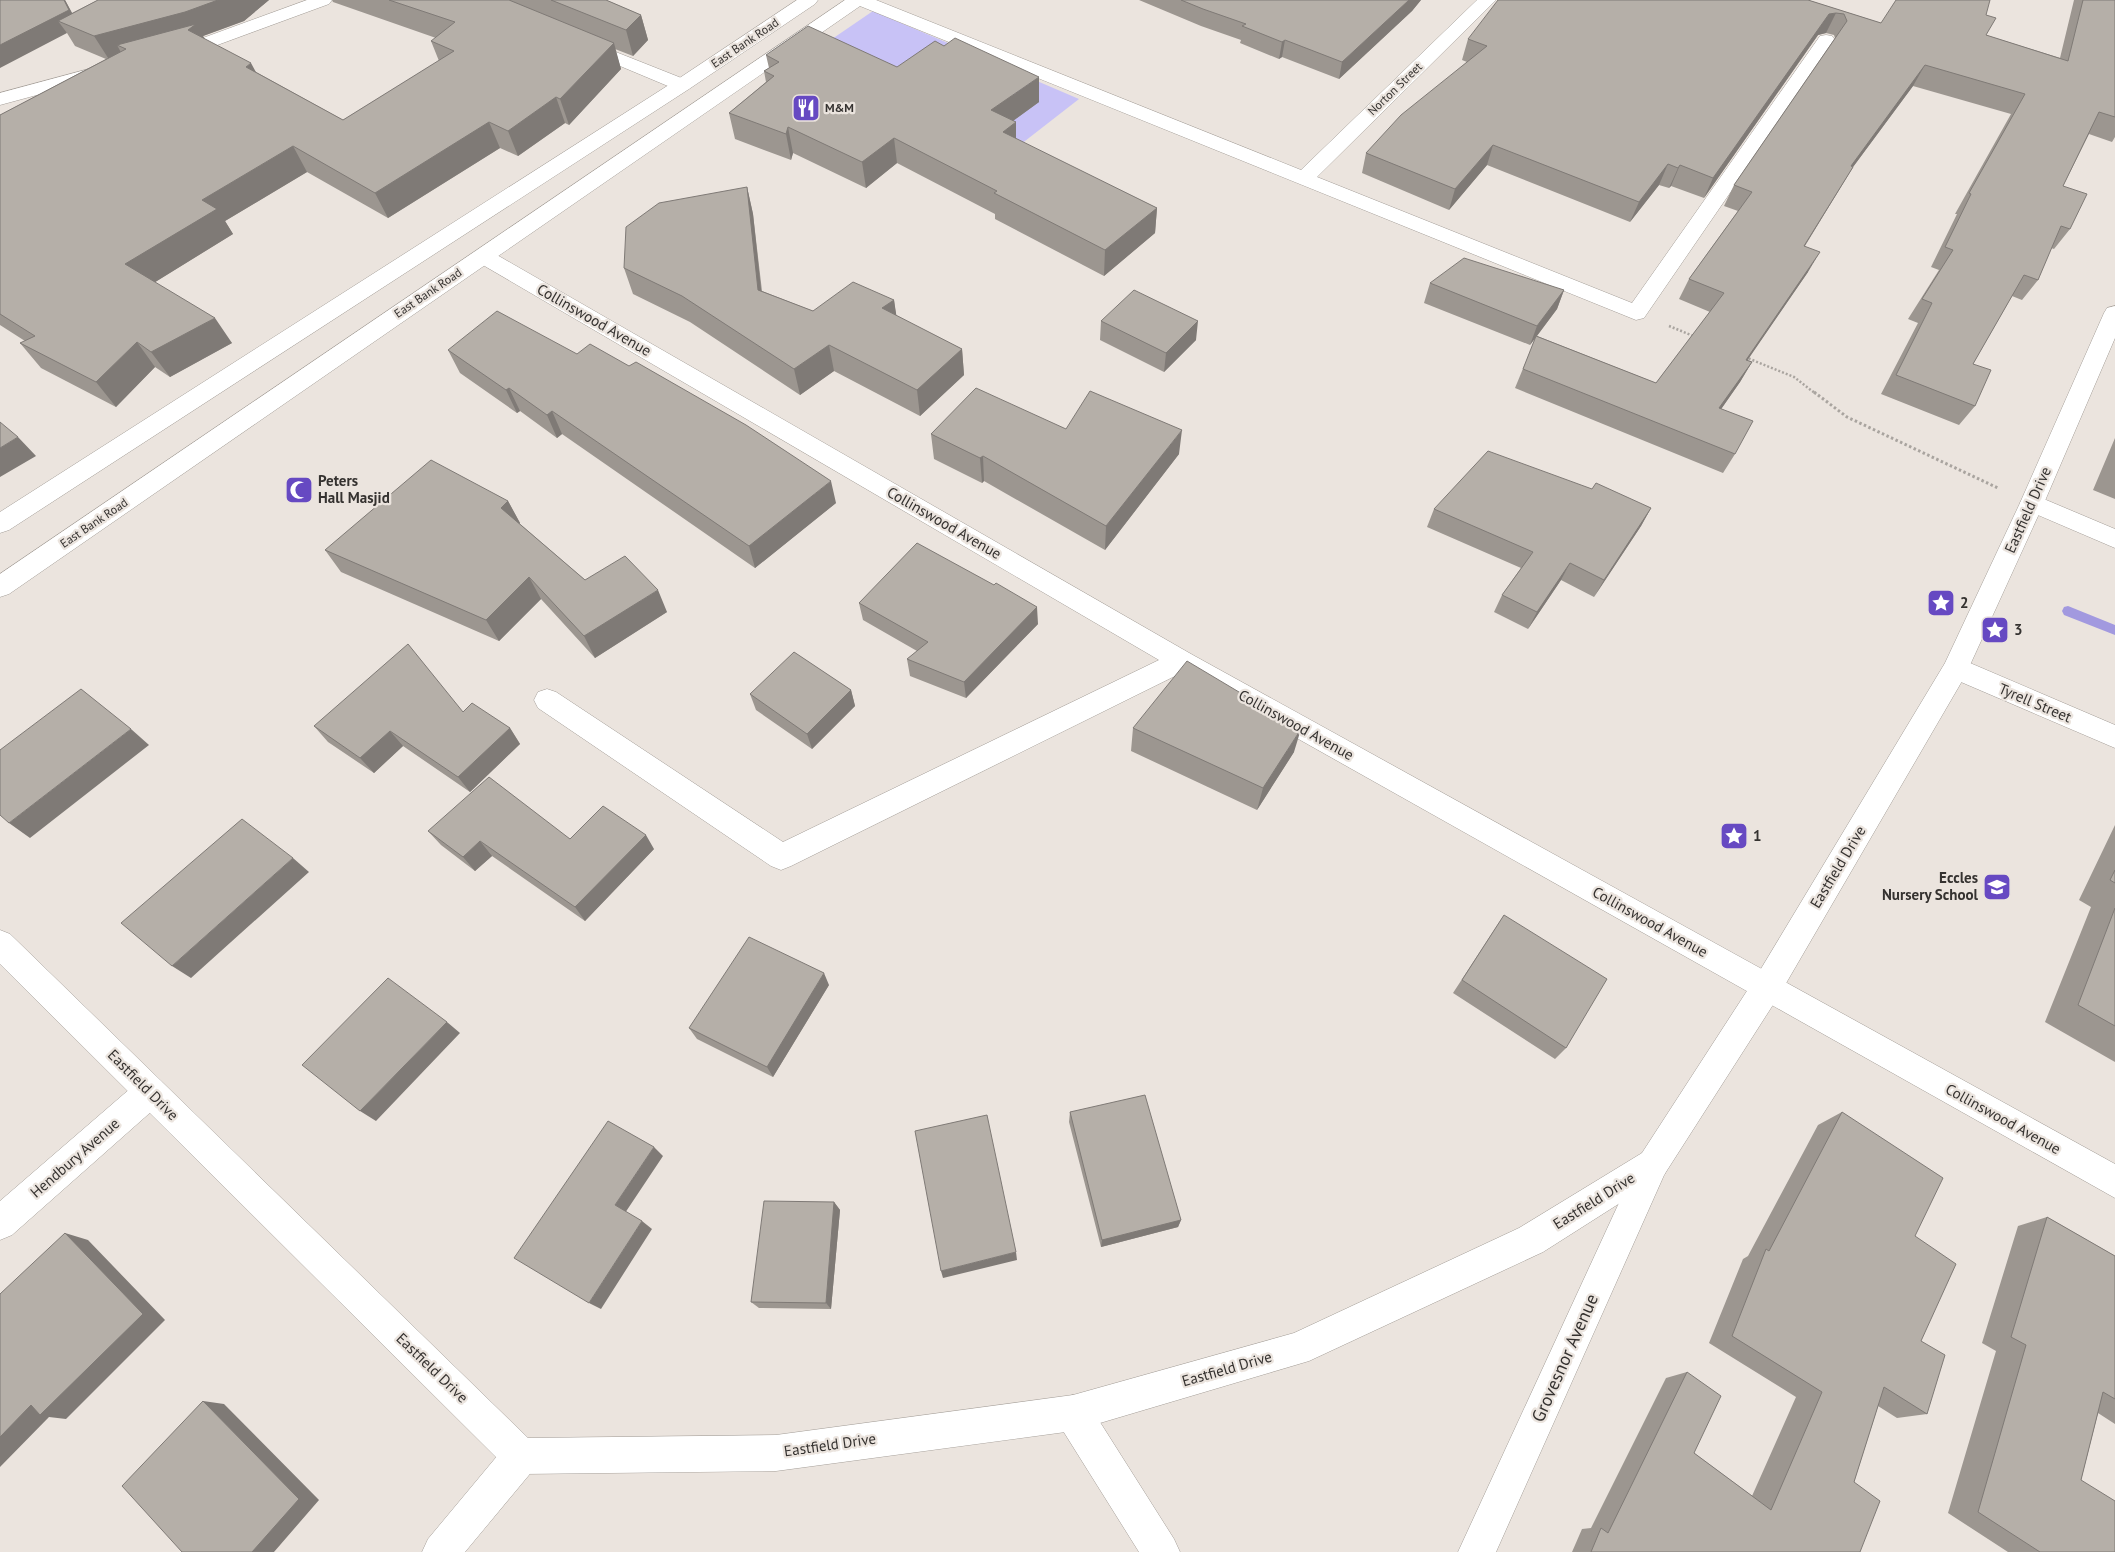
<svg xmlns="http://www.w3.org/2000/svg" width="2115" height="1552" viewBox="0 0 2115 1552" font-family="'PT Sans',sans-serif">
	<style>
		.green { fill: #c8c2f6 }
		.lines { fill: none; stroke-linecap: round; stroke-linejoin: round }
		.stream { fill: #a299df; fill-rule: evenodd }
		.street-casing { stroke: #a39d97; stroke-width: 1 }
		.secondary-casing { stroke: #a39d97; stroke-width: 1 }
		.primary-casing { stroke: #a39d97; stroke-width: 1 }
		.path-far1 { stroke: #a9a49f; stroke-width: 2.5; stroke-dasharray: 2 2; stroke-linecap: butt }
		.path { stroke: #a9a49f; stroke-width: 3; stroke-dasharray: 2.5 2.5; stroke-linecap: butt }
		.street { fill: #fff; fill-rule: evenodd }
		.secondary { fill: #fff; fill-rule: evenodd }
		.primary { fill: #fff; fill-rule: evenodd }
		.wall { fill: #9c9690 }
		.shaded-wall { fill: #7f7a76 }
		.building { fill: #b5afa8; stroke: #7f7a76 }
		.labels { text-anchor: middle; stroke-width: 4.5; stroke-linejoin: round; paint-order: stroke }
		.far-street-label { font-size: 12px; fill: #353230; stroke: #ebe4de }
		.far-poi-label { font-size: 12px; font-weight: bold; fill: #353230; stroke: #ebe4de; text-anchor: start }
		.street-label { font-size: 15px; fill: #353230; stroke: #ebe4de }
		.poi-label { font-size: 15px; font-weight: bold; fill: #353230; stroke: #ebe4de; text-anchor: start }
		.near-street-label { font-size: 18px; fill: #353230; stroke: #ebe4de }
	</style>
	<rect width="100%" height="100%" fill="#ebe4de"/>
	<!-- green -->
	<path class="green" d="M 873,11 L 1079,99 L 1016,148 L 813,52 Z"/>
	<g class="lines">
		<!-- stream -->
		<path class="stream" d="M 2068,606 L 2115,625 L 2115,635 L 2064,615 L 2062,611 L 2064,607 Z"/>
		<defs>
			<path id="street" d="M 307,0 L 332,0 L 329,4 L 212,47 L 173,57 L 167,56 L 164,52 L 167,48 L 200,39 Z
				M 852,0 L 876,0 L 1301,170 L 1477,0 L 1496,0 L 1317,177 L 1632,303 L 1820,36 L 1826,35 L 1832,36 L 1835,40 L 1644,318 L 1636,320 L 855,4 Z
				M 583,39 L 689,81 L 691,85 L 689,89 L 682,91 L 675,89 L 577,48 L 574,44 L 577,40 Z
				M 100,66 L 107,68 L 109,72 L 107,76 L 0,105 L 0,93 Z
				M 483,249 L 490,251 L 1191,654 L 2115,1164 L 2115,1198 L 1181,673 L 791,866 L 781,870 L 771,866 L 538,708 L 534,700 L 538,692 L 547,689 L 556,692 L 783,842 L 1159,660 L 476,261 L 473,256 L 476,251 Z
				M 2032,494 L 2115,529 L 2115,548 L 2024,509 L 2020,503 L 2024,497 Z
				M 1956,657 L 2115,725 L 2115,748 L 1947,676 L 1943,668 L 1947,660 Z
				M 150,1076 L 161,1081 L 166,1092 L 161,1103 L 12,1235 L 0,1240 L 0,1201 L 139,1081 Z
				M 1653,1148 L 1664,1153 L 1669,1164 L 1496,1552 L 1458,1552 L 1642,1153 Z
				M 1073,1395 L 1086,1400 L 1174,1539 L 1180,1552 L 1139,1552 L 1060,1426 L 1055,1413 L 1060,1400 Z
				M 521,1438 L 534,1443 L 539,1456 L 534,1469 L 465,1552 L 422,1552 L 428,1539 L 508,1443 Z"/>
			<path id="secondary" d="M 2115,306 L 2115,338 L 2044,503 L 1965,676 L 1778,997 L 1664,1175 L 1543,1252 L 1309,1361 L 1073,1431 L 776,1471 L 521,1474 L 508,1469 L 0,964 L 0,930 L 10,934 L 528,1438 L 776,1435 L 1073,1395 L 1294,1333 L 1519,1228 L 1642,1153 L 1756,977 L 1945,663 L 2020,503 L 2104,313 L 2107,308 Z"/>
			<path id="primary" d="M 797,0 L 818,0 L 815,4 L 689,89 L 9,530 L 0,533 L 0,512 L 675,81 Z
				M 845,0 L 866,0 L 863,4 L 9,594 L 0,597 L 0,574 Z"/>
		</defs>
		<!-- street casing -->
		<use href="#street" class="street-casing"/>
		<!-- secondary casing -->
		<use href="#secondary" class="secondary-casing"/>
		<!-- primary casing -->
		<use href="#primary" class="primary-casing"/>
		<!-- path-far1 -->
		<path class="path-far1" d="M 1669,326 L 1696,337
			M 1745,357 L 1794,377 L 1816,394"/>
		<!-- path -->
		<path class="path" d="M 1814,392 L 1847,417 L 1998,488"/>
		<!-- street -->
		<use href="#street" class="street"/>
		<!-- secondary -->
		<use href="#secondary" class="secondary"/>
		<!-- primary -->
		<use href="#primary" class="primary"/>
	</g>
	<!-- wall -->
	<path class="wall" d="M 0,0 L 65,0 L 72,13 L 98,0 L 269,0 L 244,21 L 203,36 L 204,39 L 256,72 L 343,120 L 439,61 L 431,41 L 436,38 L 333,2 L 332,0 L 606,0 L 641,15 L 648,40 L 633,56 L 615,49 L 621,69 L 569,125 L 565,123 L 518,156 L 500,148 L 388,218 L 307,172 L 225,221 L 233,234 L 155,282 L 232,343 L 170,377 L 155,367 L 116,407 L 41,368 L 20,343 L 25,341 L 0,325 L 0,115 L 106,59 L 75,46 L 67,33 Z
		M 1139,0 L 1421,0 L 1412,11 L 1339,79 L 1282,57 L 1279,59 L 1240,43 L 1241,40 L 1201,26 Z
		M 1808,0 L 1881,23 L 1986,15 L 1986,35 L 2060,58 L 2074,0 L 2115,0 L 2115,137 L 2112,142 L 2089,134 L 2063,186 L 2070,229 L 2054,249 L 2051,248 L 2038,280 L 2022,300 L 2012,296 L 1973,364 L 1975,406 L 1959,425 L 1881,394 L 1918,323 L 1908,319 L 1939,270 L 1931,267 L 1957,214 L 1955,214 L 2011,114 L 1913,86 L 1853,167 L 1805,246 L 1808,272 L 1747,360 L 1752,362 L 1740,382 L 1721,409 L 1735,454 L 1723,473 L 1515,388 L 1536,337 L 1530,345 L 1424,303 L 1430,283 L 1564,290 L 1557,309 L 1537,336 L 1656,383 L 1710,312 L 1679,299 L 1689,279 L 1738,211 L 1724,206 L 1734,185 L 1835,38 L 1834,35 L 1826,33 L 1818,35 L 1704,198 L 1671,186 L 1669,188 L 1659,185 L 1630,222 L 1487,165 L 1449,210 L 1362,173 L 1366,153 L 1467,62 L 1462,60 L 1468,39 Z
		M 766,55 L 897,67 L 1039,102 L 1013,121 L 1016,139 L 1157,208 L 1155,233 L 1104,276 L 995,219 L 995,214 L 897,163 L 866,188 L 793,153 L 791,160 L 735,139 L 729,113 L 766,82 L 764,71 L 769,68 Z
		M 747,187 L 753,214 L 762,291 L 813,311 L 894,300 L 896,316 L 962,349 L 964,375 L 920,416 L 834,371 L 800,395 L 690,322 L 633,294 L 624,268 Z
		M 1101,321 L 1196,340 L 1164,372 L 1100,340 Z
		M 448,350 L 836,503 L 755,568 L 562,434 L 557,438 L 520,411 L 517,413 L 460,373 Z
		M 1066,429 L 1179,454 L 1105,550 L 984,481 L 982,483 L 934,459 L 931,434 Z
		M 2115,438 L 2115,499 L 2093,490 Z
		M 1592,489 L 1651,508 L 1641,526 L 1594,597 L 1561,580 L 1528,629 L 1494,612 L 1502,595 L 1521,568 L 1427,527 L 1434,509 Z
		M 508,501 L 520,523 L 520,524 L 585,580 L 667,612 L 595,658 L 541,599 L 499,641 L 341,572 L 325,550 Z
		M 994,585 L 1038,624 L 966,698 L 910,676 L 907,659 L 917,651 L 863,620 L 859,603 Z
		M 851,690 L 855,706 L 812,749 L 756,710 L 750,694 Z
		M 463,712 L 510,728 L 520,744 L 470,792 L 403,746 L 374,773 L 328,742 L 314,726 Z
		M 1133,728 L 1294,752 L 1257,810 L 1131,751 Z
		M 2115,825 L 2115,1062 L 2045,1022 L 2091,907 L 2079,900 Z
		M 428,831 L 570,839 L 654,849 L 585,921 L 492,856 L 475,871 L 441,845 Z
		M 1504,915 L 1566,1048 L 1555,1059 L 1453,993 Z
		M 829,985 L 773,1077 L 697,1039 L 689,1028 Z
		M 1070,1112 L 1181,1220 L 1178,1227 L 1101,1247 L 1069,1122 Z
		M 1842,1112 L 1915,1236 L 1921,1341 L 1927,1414 L 1897,1418 L 1878,1406 L 1854,1482 L 1860,1552 L 1572,1552 L 1582,1529 L 1591,1528 L 1666,1378 L 1687,1372 L 1694,1453 L 1752,1496 L 1796,1397 L 1709,1343 L 1743,1259 L 1748,1256 L 1818,1125 Z
		M 834,1202 L 840,1210 L 831,1309 L 759,1308 L 751,1302 Z
		M 2047,1217 L 2115,1256 L 2115,1424 L 2098,1413 L 2081,1480 L 2115,1552 L 2008,1552 L 1948,1513 L 1996,1351 L 1982,1343 L 2018,1226 Z"/>
	<!-- shaded-wall -->
	<path class="shaded-wall" d="M 64,0 L 65,0 L 79,26 L 58,21 L 67,33 L 0,68 L 0,45 Z
		M 218,0 L 269,0 L 244,21 L 203,36 L 211,49 L 126,49 L 117,45 L 124,58 L 110,61 L 94,36 Z
		M 1409,0 L 1421,0 L 1412,11 L 1339,79 L 1342,62 Z
		M 1836,13 L 1826,33 L 1818,35 L 1704,198 L 1713,178 L 1829,14 Z
		M 641,15 L 648,40 L 633,56 L 626,30 Z
		M 1285,40 L 1282,57 L 1279,59 L 1282,42 Z
		M 614,43 L 621,69 L 569,125 L 560,99 Z
		M 251,63 L 265,89 L 246,67 Z
		M 1925,65 L 1913,86 L 1853,167 L 1792,266 L 1851,166 Z
		M 1039,77 L 1039,102 L 992,136 L 991,110 Z
		M 556,97 L 565,123 L 518,156 L 508,131 Z
		M 489,122 L 500,148 L 388,218 L 375,193 Z
		M 1016,122 L 1016,148 L 1003,132 Z
		M 788,127 L 793,153 L 791,160 L 786,134 Z
		M 894,138 L 897,163 L 866,188 L 862,162 Z
		M 1493,145 L 1487,165 L 1449,210 L 1455,189 Z
		M 293,146 L 307,172 L 225,221 L 233,234 L 144,289 L 125,264 L 202,200 Z
		M 1668,164 L 1659,185 L 1630,222 L 1639,202 Z
		M 1680,165 L 1671,186 L 1669,188 L 1678,168 Z
		M 747,187 L 753,214 L 764,317 L 758,290 Z
		M 1157,208 L 1155,233 L 1104,276 L 1105,250 Z
		M 1820,252 L 1808,272 L 1734,380 L 1746,360 Z
		M 1564,290 L 1557,309 L 1530,345 L 1537,326 Z
		M 894,300 L 898,326 L 882,308 Z
		M 215,318 L 232,343 L 170,377 L 151,352 Z
		M 1198,321 L 1196,340 L 1164,372 L 1166,353 Z
		M 137,342 L 155,367 L 116,407 L 96,382 Z
		M 829,345 L 834,371 L 800,395 L 794,369 Z
		M 962,349 L 964,375 L 920,416 L 917,390 Z
		M 1752,362 L 1740,382 L 1708,428 L 1719,408 Z
		M 509,388 L 520,411 L 517,413 L 506,390 Z
		M 552,411 L 562,434 L 557,438 L 547,415 Z
		M 1182,430 L 1179,454 L 1105,550 L 1106,526 Z
		M 18,437 L 36,456 L 0,477 L 0,448 Z
		M 983,456 L 984,481 L 982,483 L 980,458 Z
		M 831,481 L 836,503 L 755,568 L 749,546 Z
		M 508,501 L 520,523 L 513,530 L 501,508 Z
		M 1651,508 L 1641,526 L 1594,597 L 1604,580 Z
		M 1570,563 L 1561,580 L 1528,629 L 1537,612 Z
		M 529,577 L 541,599 L 499,641 L 486,620 Z
		M 658,590 L 667,612 L 595,658 L 584,636 Z
		M 1037,607 L 1038,624 L 966,698 L 964,682 Z
		M 851,690 L 855,706 L 812,749 L 807,734 Z
		M 510,728 L 520,744 L 470,792 L 458,777 Z
		M 131,729 L 149,745 L 30,838 L 9,823 Z
		M 1301,729 L 1294,752 L 1257,810 L 1263,788 Z
		M 390,731 L 403,746 L 374,773 L 360,758 Z
		M 646,835 L 654,849 L 585,921 L 575,907 Z
		M 480,841 L 492,856 L 475,871 L 463,857 Z
		M 293,858 L 309,872 L 191,978 L 172,966 Z
		M 824,973 L 829,985 L 773,1077 L 767,1067 Z
		M 447,1022 L 460,1033 L 376,1121 L 360,1111 Z
		M 654,1147 L 663,1156 L 625,1213 L 615,1205 Z
		M 834,1202 L 840,1210 L 831,1309 L 826,1303 Z
		M 1181,1220 L 1178,1227 L 1101,1247 L 1102,1240 Z
		M 642,1221 L 652,1229 L 601,1309 L 589,1303 Z
		M 65,1233 L 88,1240 L 165,1320 L 66,1419 L 49,1417 L 0,1467 L 0,1437 Z
		M 1016,1252 L 1017,1260 L 943,1278 L 941,1271 Z
		M 203,1401 L 224,1404 L 319,1500 L 274,1552 L 252,1552 Z"/>
	<!-- building -->
	<path class="building" d="M 0,0 L 64,0 L 69,10 L 0,45 Z
		M 98,0 L 218,0 L 185,12 L 94,36 L 58,21 Z
		M 389,0 L 509,0 L 614,43 L 560,99 L 556,97 L 508,131 L 489,122 L 375,193 L 293,146 L 202,200 L 217,209 L 125,264 L 215,318 L 151,352 L 137,342 L 96,382 L 20,343 L 35,336 L 0,314 L 0,115 L 126,49 L 117,45 L 196,24 L 188,30 L 251,63 L 246,67 L 343,120 L 454,51 L 431,41 L 455,22 Z
		M 551,0 L 606,0 L 641,15 L 626,30 Z
		M 1181,0 L 1409,0 L 1342,62 L 1285,40 L 1282,42 L 1242,26 L 1246,24 L 1203,9 Z
		M 1498,0 L 1808,0 L 1881,23 L 1896,0 L 1990,0 L 1986,15 L 1996,18 L 1986,35 L 2068,61 L 2083,0 L 2115,0 L 2115,117 L 2099,112 L 2063,186 L 2087,194 L 2070,229 L 2061,226 L 2038,280 L 2024,275 L 1973,364 L 1991,370 L 1975,406 L 1896,375 L 1932,303 L 1922,299 L 1953,250 L 1945,247 L 1971,194 L 1969,193 L 2025,94 L 1925,65 L 1851,166 L 1853,167 L 1804,246 L 1820,252 L 1746,360 L 1752,362 L 1719,408 L 1753,421 L 1735,454 L 1523,369 L 1536,336 L 1656,383 L 1724,293 L 1689,279 L 1752,192 L 1734,185 L 1847,21 L 1844,14 L 1836,13 L 1829,14 L 1713,178 L 1680,165 L 1678,168 L 1668,164 L 1639,202 L 1493,145 L 1455,189 L 1366,153 L 1401,115 L 1487,46 L 1468,39 Z
		M 808,26 L 897,67 L 935,41 L 944,46 L 955,38 L 1039,77 L 991,110 L 1016,122 L 1003,132 L 1157,208 L 1105,250 L 994,193 L 997,191 L 894,138 L 862,162 L 788,127 L 786,134 L 729,113 L 774,76 L 764,71 L 779,62 L 766,55 Z
		M 747,187 L 758,290 L 813,311 L 853,282 L 894,300 L 882,308 L 962,349 L 917,390 L 829,345 L 794,369 L 682,296 L 624,268 L 626,227 L 659,203 Z
		M 1464,258 L 1564,290 L 1537,326 L 1430,283 Z
		M 1134,290 L 1198,321 L 1166,353 L 1101,321 Z
		M 497,311 L 577,354 L 590,344 L 629,366 L 636,362 L 746,425 L 831,481 L 749,546 L 552,411 L 547,415 L 509,388 L 506,390 L 448,350 Z
		M 976,388 L 1066,429 L 1090,391 L 1182,430 L 1106,526 L 983,456 L 980,458 L 931,434 Z
		M 0,422 L 18,437 L 0,448 Z
		M 1488,451 L 1592,489 L 1596,483 L 1651,508 L 1604,580 L 1570,563 L 1537,612 L 1502,595 L 1533,552 L 1434,509 Z
		M 431,460 L 508,501 L 501,508 L 585,580 L 625,556 L 658,590 L 584,636 L 529,577 L 486,620 L 325,550 Z
		M 917,543 L 994,585 L 996,583 L 1037,607 L 964,682 L 907,659 L 928,642 L 859,603 Z
		M 408,644 L 463,712 L 472,703 L 510,728 L 458,777 L 390,731 L 360,758 L 314,726 Z
		M 794,652 L 851,690 L 807,734 L 750,694 Z
		M 1187,661 L 1301,729 L 1263,788 L 1133,728 Z
		M 81,689 L 131,729 L 9,823 L 0,815 L 0,750 Z
		M 489,777 L 570,839 L 603,806 L 646,835 L 575,907 L 480,841 L 463,857 L 428,831 Z
		M 242,819 L 293,858 L 172,966 L 121,923 Z
		M 2115,870 L 2115,883 L 2110,880 Z
		M 2115,908 L 2115,1026 L 2078,1005 Z
		M 1504,915 L 1607,979 L 1566,1048 L 1462,980 Z
		M 749,937 L 824,973 L 767,1067 L 689,1028 Z
		M 388,978 L 447,1022 L 360,1111 L 302,1065 Z
		M 1145,1095 L 1181,1220 L 1102,1240 L 1070,1112 Z
		M 1842,1112 L 1943,1178 L 1915,1236 L 1956,1264 L 1921,1341 L 1945,1355 L 1927,1414 L 1884,1387 L 1854,1482 L 1880,1501 L 1860,1552 L 1591,1552 L 1601,1528 L 1608,1533 L 1687,1372 L 1721,1396 L 1694,1453 L 1771,1510 L 1822,1392 L 1732,1336 L 1766,1249 L 1769,1251 Z
		M 987,1115 L 1016,1252 L 941,1271 L 915,1131 Z
		M 608,1121 L 654,1147 L 615,1205 L 642,1221 L 589,1303 L 514,1258 Z
		M 764,1201 L 834,1202 L 826,1303 L 751,1302 Z
		M 2047,1217 L 2115,1256 L 2115,1399 L 2103,1392 L 2081,1480 L 2115,1501 L 2115,1552 L 2040,1552 L 1978,1512 L 2026,1345 L 2011,1337 Z
		M 65,1233 L 143,1314 L 40,1415 L 31,1405 L 0,1437 L 0,1294 Z
		M 203,1401 L 299,1499 L 252,1552 L 182,1552 L 122,1486 Z"/>
	<!-- icons -->
	<defs>
		<symbol id="restaurant-square" viewBox="-11 -11 22 22"><rect x="-9" y="-9" width="18" height="18" rx="4" fill="#6649c2" stroke="#ebe4de"/><path d="M-5-6h1v4h1v-4h1v4h1v-4h1v5L-1.5 .5V6h-2V.5L-5-1ZM5-6V6H3V1.5H1.5Q1.5-4 5-6Z" fill="#fff"/></symbol>
		<symbol id="mosque-square" viewBox="-11 -11 22 22"><rect x="-9" y="-9" width="18" height="18" rx="4" fill="#6649c2" stroke="#ebe4de"/><path d="M3.5-4.9A6 6 0 1 0 3.5 4.9A5 5 0 1 1 3.5-4.9Z" fill="#fff"/></symbol>
		<symbol id="sight-square" viewBox="-11 -11 22 22"><rect x="-9" y="-9" width="18" height="18" rx="4" fill="#6649c2" stroke="#ebe4de"/><path d="M0-6L1.8-2.2L6-1.7L2.9 1.2L3.7 5.4L0 3.3L-3.7 5.4L-2.9 1.2L-6-1.7L-1.8-2.2Z" fill="#fff"/></symbol>
		<symbol id="school-square" viewBox="-11 -11 22 22"><rect x="-9" y="-9" width="18" height="18" rx="4" fill="#6649c2" stroke="#ebe4de"/><path d="M0-5L7-2L0 1L-7-2ZM-4 1L0 2.5L4 1V4Q0 6-4 4Z" fill="#fff"/></symbol>
	</defs>
	<g fill-rule="evenodd">
		<use href="#restaurant-square" x="790" y="92" width="32" height="32"/>
		<use href="#mosque-square" x="283" y="474" width="32" height="32"/>
		<use href="#sight-square" x="1925" y="587" width="32" height="32"/>
		<use href="#sight-square" x="1979" y="614" width="32" height="32"/>
		<use href="#sight-square" x="1718" y="820" width="32" height="32"/>
		<use href="#school-square" x="1981" y="871" width="32" height="32"/>
	</g>
	<g class="labels">
		<!-- far-street labels -->
		<g class="far-street-label">
			<text transform="translate(745 43) rotate(-34)" y="4">East Bank Road</text>
			<text transform="translate(1395 89) rotate(-44)" y="4">Norton Street</text>
			<text transform="translate(428 293) rotate(-34)" y="4">East Bank Road</text>
			<text transform="translate(94 523) rotate(-34)" y="4">East Bank Road</text>
		</g>
		<!-- far-poi labels -->
		<g class="far-poi-label">
			<text x="825" y="112">M&amp;M</text>
		</g>
		<!-- street labels -->
		<g class="street-label">
			<text transform="translate(594 320) rotate(30)" y="5">Collinswood Avenue</text>
			<text transform="translate(2028 510) rotate(-66)" y="5">Eastfield Drive</text>
			<text transform="translate(944 523) rotate(30)" y="5">Collinswood Avenue</text>
			<text transform="translate(2035 703) rotate(23)" y="5">Tyrell Street</text>
			<text transform="translate(1296 725) rotate(29)" y="5">Collinswood Avenue</text>
			<text transform="translate(1838 867) rotate(-59)" y="5">Eastfield Drive</text>
			<text transform="translate(1650 922) rotate(29)" y="5">Collinswood Avenue</text>
			<text transform="translate(143 1085) rotate(45)" y="5">Eastfield Drive</text>
			<text transform="translate(2003 1119) rotate(29)" y="5">Collinswood Avenue</text>
			<text transform="translate(75 1158) rotate(-41)" y="5">Hendbury Avenue</text>
			<text transform="translate(1594 1201) rotate(-32)" y="5">Eastfield Drive</text>
			<text transform="translate(432 1368) rotate(44)" y="5">Eastfield Drive</text>
			<text transform="translate(1227 1369) rotate(-16)" y="5">Eastfield Drive</text>
			<text transform="translate(830 1445) rotate(-8)" y="5">Eastfield Drive</text>
		</g>
		<!-- poi labels -->
		<g class="poi-label">
			<text x="318" y="486">Peters<tspan x="318" dy="17">Hall Masjid</tspan></text>
			<text x="1960" y="608">2</text>
			<text x="2014" y="635">3</text>
			<text x="1753" y="841">1</text>
			<text x="1978" y="883" text-anchor="end">Eccles<tspan x="1978" dy="17">Nursery School</tspan></text>
		</g>
		<!-- near-street labels -->
		<g class="near-street-label">
			<text transform="translate(1565 1358) rotate(-66)" y="6">Grovesnor Avenue</text>
		</g>
	</g>
</svg>
